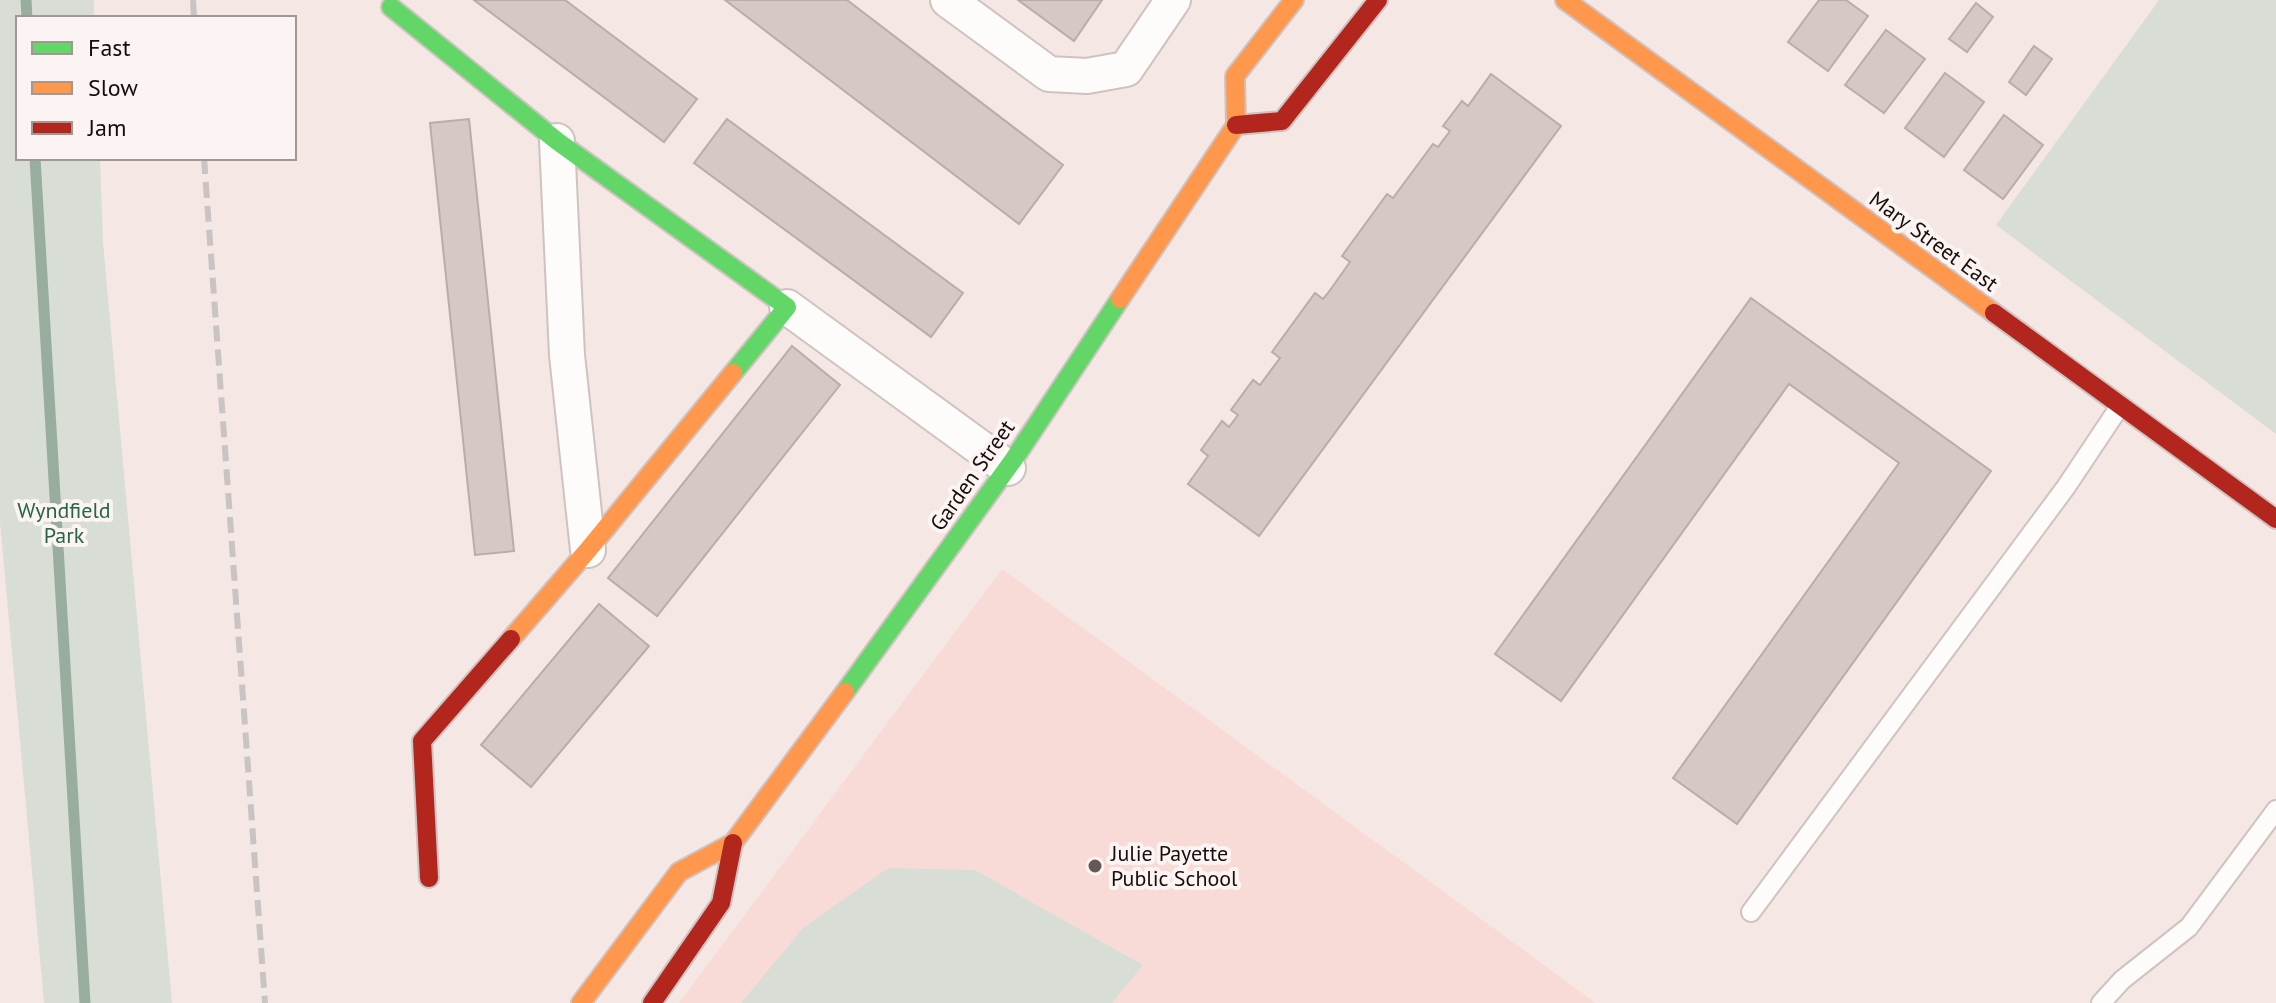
<svg xmlns="http://www.w3.org/2000/svg" width="2276" height="1003" viewBox="0 0 2276 1003" font-family="'PT Sans',sans-serif">
	<style>
		.built { fill: #f8dbd7 }
		.green { fill: #d8ded6 }
		.lines { fill: none; stroke-linecap: round; stroke-linejoin: round }
		.stream { stroke: #99ad9f; stroke-width: 11 }
		.building { fill: #d5c8c5; stroke: #b9adab; stroke-width: 2 }
		.lane-casing { stroke: #cec3c0; stroke-width: 22 }
		.street-casing { stroke: #cec3c0; stroke-width: 38 }
		.fast-casing { stroke: #cec3c0; stroke-width: 22 }
		.slow-casing { stroke: #cec3c0; stroke-width: 22 }
		.jam-casing { stroke: #cec3c0; stroke-width: 22 }
		.lane { stroke: #fefbfb; stroke-width: 18 }
		.street { stroke: #fefbfb; stroke-width: 34 }
		.fast { stroke: #63d668; stroke-width: 18 }
		.slow { stroke: #ff974d; stroke-width: 18 }
		.jam { stroke: #b3261e; stroke-width: 18 }
		.rail { stroke: #c8c4c3; stroke-width: 6; stroke-dasharray: 16 8; stroke-linecap: butt }
		.poi-dot { fill: #655958; stroke: #fbf4f3; stroke-width: 3 }
		.labels { text-anchor: middle; stroke-width: 8; stroke-linejoin: round; paint-order: stroke }
		.street-label { font-size: 22px; fill: #170d0c; stroke: #fbf4f3 }
		.park-label { font-size: 22px; fill: #286449; stroke: #fbf4f3 }
		.poi-label { font-size: 22px; fill: #170d0c; stroke: #fbf4f3; text-anchor: start }
	</style>
	<rect width="100%" height="100%" fill="#f5e7e4"/>
	<!-- built -->
	<path class="built" d="M 1002,569 L 1596,1003 L 679,1003 Z"/>
	<!-- green -->
	<path class="green" d="M 0,0 L 94,0 L 94,18 L 18,18 L 18,158 L 100,158 L 103,242 L 172,1003 L 44,1003 L 0,522 Z
		M 2159,0 L 2276,0 L 2276,434 L 1996,225 Z
		M 888,868 L 975,870 L 1143,965 L 1112,1003 L 741,1003 L 803,928 Z"/>
	<g class="lines">
		<!-- stream -->
		<path class="stream" d="M 26,0 L 27,18
			M 35,158 L 85,1003"/>
	</g>
	<!-- building -->
	<path class="building" d="M 474,0 L 565,0 L 697,99 L 664,142 Z
		M 725,0 L 847,0 L 1063,165 L 1019,224 Z
		M 1018,0 L 1102,0 L 1074,41 Z
		M 1819,0 L 1846,0 L 1868,16 L 1828,71 L 1788,42 Z
		M 1976,3 L 1993,17 L 1967,52 L 1949,39 Z
		M 1886,30 L 1925,59 L 1884,113 L 1845,85 Z
		M 2034,46 L 2052,59 L 2026,95 L 2009,82 Z
		M 1945,73 L 1984,102 L 1944,157 L 1905,128 Z
		M 1491,74 L 1561,126 L 1259,536 L 1188,484 L 1208,456 L 1201,450 L 1222,421 L 1229,427 L 1238,415 L 1231,410 L 1253,380 L 1260,385 L 1280,358 L 1272,352 L 1315,293 L 1323,299 L 1328,293 L 1350,262 L 1342,256 L 1387,194 L 1393,198 L 1433,144 L 1438,147 L 1450,131 L 1443,126 L 1462,101 L 1468,106 Z
		M 2004,115 L 2043,145 L 2003,199 L 1964,170 Z
		M 469,119 L 514,551 L 475,555 L 430,123 Z
		M 727,119 L 963,293 L 931,337 L 694,163 Z
		M 1751,298 L 1991,471 L 1737,824 L 1673,778 L 1899,463 L 1789,384 L 1561,701 L 1495,654 Z
		M 792,346 L 840,385 L 657,616 L 608,578 Z
		M 599,604 L 649,646 L 531,787 L 481,745 Z"/>
	<g class="lines">
		<defs>
			<path id="lane" d="M 1751,912 L 2066,487 L 2120,406
				M 2101,1003 L 2122,980 L 2189,927 L 2276,810"/>
			<path id="street" d="M 948,0 L 1049,74 L 1087,76 L 1126,69 L 1173,0
				M 557,141 L 567,355 L 588,550
				M 787,307 L 1008,468"/>
			<path id="fast" d="M 391,7 L 557,141 L 787,307 L 733,373
				M 845,692 L 1014,459 L 1120,299"/>
			<path id="slow" d="M 1565,0 L 1994,313
				M 1120,299 L 1236,125 L 1235,76 L 1294,0
				M 511,639 L 588,550 L 733,373
				M 581,1003 L 679,872 L 733,843 L 845,692"/>
			<path id="jam" d="M 1236,125 L 1282,121 L 1378,0
				M 1994,313 L 2276,519
				M 429,878 L 422,741 L 511,639
				M 652,1003 L 721,903 L 733,843"/>
		</defs>
		<!-- lane casing -->
		<use href="#lane" class="lane-casing"/>
		<!-- street casing -->
		<use href="#street" class="street-casing"/>
		<!-- fast casing -->
		<use href="#fast" class="fast-casing"/>
		<!-- slow casing -->
		<use href="#slow" class="slow-casing"/>
		<!-- jam casing -->
		<use href="#jam" class="jam-casing"/>
		<!-- lane -->
		<use href="#lane" class="lane"/>
		<!-- street -->
		<use href="#street" class="street"/>
		<!-- fast -->
		<use href="#fast" class="fast"/>
		<!-- slow -->
		<use href="#slow" class="slow"/>
		<!-- jam -->
		<use href="#jam" class="jam"/>
		<!-- rail -->
		<path class="rail" d="M 193,0 L 194,18
			M 204,158 L 265,1003"/>
	</g>
	<!-- markers -->
	<circle class="poi-dot" cx="1095" cy="866" r="8"/>
	<g class="labels">
		<!-- street labels -->
		<g class="street-label">
			<text transform="translate(1934 241) rotate(36)" y="8">Mary Street East</text>
			<text transform="translate(972 475) rotate(-55)" y="8">Garden Street</text>
		</g>
		<!-- park labels -->
		<g class="park-label">
			<text x="64" y="518">Wyndfield<tspan x="64" dy="25">Park</tspan></text>
		</g>
		<!-- poi labels -->
		<g class="poi-label">
			<text x="1111" y="861">Julie Payette<tspan x="1111" dy="25">Public School</tspan></text>
		</g>
	</g>
	<!-- legend -->
	<rect x="16" y="16" width="280" height="144" fill="#fbf4f3" stroke="#a09897" stroke-width="2"/>
	<rect x="32" y="42" width="40" height="12" fill="#63d668" stroke="#a09897" stroke-width="2"/>
	<text x="88" y="56" font-size="24" fill="#170d0c">Fast</text>
	<rect x="32" y="82" width="40" height="12" fill="#ff974d" stroke="#a09897" stroke-width="2"/>
	<text x="88" y="96" font-size="24" fill="#170d0c">Slow</text>
	<rect x="32" y="122" width="40" height="12" fill="#b3261e" stroke="#a09897" stroke-width="2"/>
	<text x="88" y="136" font-size="24" fill="#170d0c">Jam</text>
</svg>
